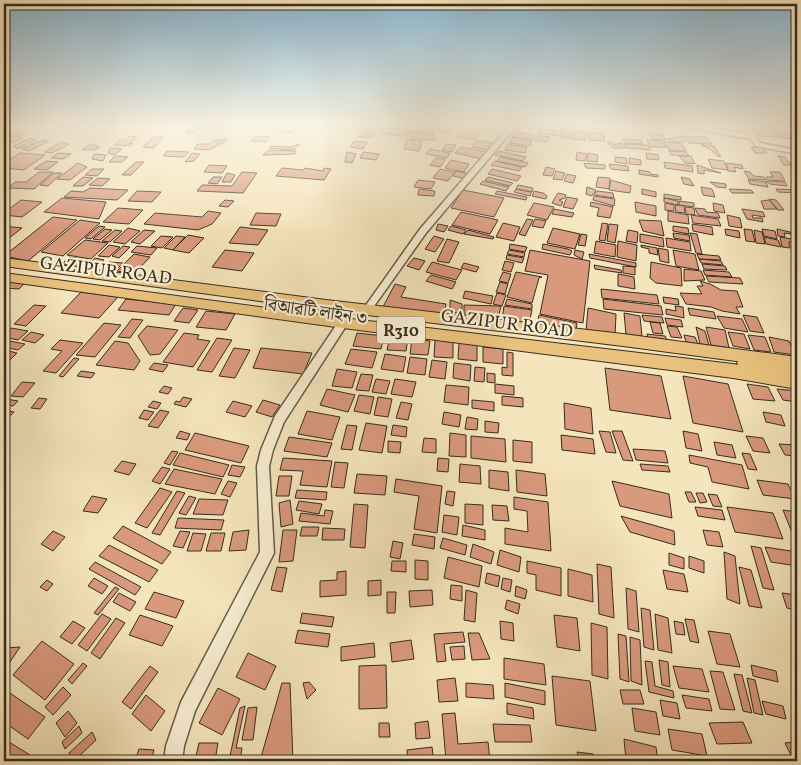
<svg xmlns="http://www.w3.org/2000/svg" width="801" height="765" viewBox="0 0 801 765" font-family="Vollkorn,'Noto Serif Bengali',serif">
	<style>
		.building { fill: #d9997d; stroke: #372d22 }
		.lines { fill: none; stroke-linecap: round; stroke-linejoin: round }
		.minor-casing { stroke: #665b48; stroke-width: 3 }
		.primary-casing { stroke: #372d22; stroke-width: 2 }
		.motorway-casing { stroke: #372d22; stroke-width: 2 }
		.minor { fill: #f8eed3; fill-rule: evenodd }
		.primary { fill: #eac27e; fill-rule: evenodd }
		.motorway { fill: #eac27e; fill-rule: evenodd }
		.labels { text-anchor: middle; stroke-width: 4.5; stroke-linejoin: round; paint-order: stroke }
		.shield { fill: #f8eed3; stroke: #716757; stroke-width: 1 }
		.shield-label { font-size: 16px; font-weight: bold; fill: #372d22 }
		.street-label { font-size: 18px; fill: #372d22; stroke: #f8eed3 }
	</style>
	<rect width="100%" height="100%" fill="#f5e5bc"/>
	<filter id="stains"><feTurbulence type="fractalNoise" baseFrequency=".004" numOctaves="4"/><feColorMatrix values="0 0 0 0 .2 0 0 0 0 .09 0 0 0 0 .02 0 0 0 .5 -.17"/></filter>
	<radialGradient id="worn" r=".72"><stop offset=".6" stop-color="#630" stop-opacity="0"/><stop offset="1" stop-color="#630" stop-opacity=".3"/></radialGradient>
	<!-- building -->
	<path class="building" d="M 282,125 L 284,125 L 296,127 L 292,133 L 278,131 Z
		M 330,125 L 352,125 L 348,130 L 329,127 Z
		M 478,125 L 493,125 L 490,131 L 475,129 Z
		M 749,125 L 777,125 L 780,129 L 750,126 Z
		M 354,126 L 377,128 L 375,132 L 351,129 Z
		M 409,126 L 429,126 L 429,128 L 435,129 L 434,132 L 406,130 Z
		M 439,126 L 452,127 L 448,133 L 439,132 Z
		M 191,127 L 200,127 L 195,133 L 186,133 Z
		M 382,128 L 392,128 L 405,129 L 401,136 L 379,133 Z
		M 541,128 L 554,130 L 551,135 L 539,133 Z
		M 463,129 L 481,132 L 475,140 L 457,137 Z
		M 555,129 L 564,130 L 560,136 L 552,135 Z
		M 755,129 L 773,131 L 777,137 L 759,136 Z
		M 564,130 L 572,131 L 569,138 L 561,137 Z
		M 407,131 L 435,133 L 434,135 L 413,134 Z
		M 574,131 L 587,133 L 585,140 L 570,139 Z
		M 775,131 L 793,133 L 797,139 L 780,138 Z
		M 362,132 L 374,134 L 371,138 L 358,137 Z
		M 405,132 L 434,135 L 435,140 L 411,139 L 414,136 L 403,136 Z
		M 516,132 L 534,135 L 532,140 L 513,137 Z
		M 588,132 L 603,133 L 605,141 L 590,140 Z
		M 13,133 L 24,134 L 17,136 L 23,138 L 12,143 L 4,140 L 4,136 Z
		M 649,134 L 662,134 L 666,140 L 653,139 Z
		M 537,135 L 549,137 L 547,142 L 535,140 Z
		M 129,136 L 137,137 L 129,143 L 133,144 L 130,146 L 114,145 L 120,140 L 125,140 Z
		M 256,136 L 270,137 L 265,142 L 251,141 Z
		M 682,136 L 686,142 L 671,142 L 667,139 Z
		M 684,136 L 707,137 L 712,144 L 689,143 Z
		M 153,137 L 163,137 L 154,148 L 143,147 Z
		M 513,137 L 532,141 L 530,146 L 510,143 Z
		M 30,138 L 36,140 L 18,149 L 13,146 Z
		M 623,139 L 641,140 L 643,144 L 625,143 Z
		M 42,140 L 49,141 L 29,151 L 22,149 Z
		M 214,140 L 227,140 L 209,150 L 194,149 L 198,144 L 210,144 Z
		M 407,140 L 422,141 L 419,151 L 404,149 Z
		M 477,140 L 493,143 L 488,150 L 472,147 Z
		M 647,140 L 662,141 L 666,147 L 650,147 Z
		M 354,141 L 367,142 L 363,149 L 350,147 Z
		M 61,142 L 69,144 L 52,153 L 44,152 Z
		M 607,142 L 612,142 L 615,145 L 620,145 L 617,143 L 622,143 L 625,148 L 613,148 Z
		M 664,142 L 681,143 L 687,151 L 669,150 Z
		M 90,144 L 100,147 L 95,150 L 82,150 Z
		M 297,144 L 299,145 L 294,150 L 269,148 L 271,146 L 292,147 Z
		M 446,144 L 456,145 L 452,152 L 442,150 Z
		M 508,144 L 527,147 L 525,153 L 505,150 Z
		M 624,144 L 647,145 L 651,150 L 627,148 Z
		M 701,145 L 714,146 L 721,157 L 717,156 L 710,149 Z
		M 461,147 L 492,153 L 487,160 L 455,153 Z
		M 751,147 L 762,148 L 767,153 L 755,153 Z
		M 110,148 L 122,149 L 114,155 L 108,153 Z
		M 430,149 L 450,153 L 447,158 L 426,154 Z
		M 269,150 L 296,151 L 295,154 L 263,155 Z
		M 167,151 L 189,152 L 184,157 L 163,156 Z
		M 499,151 L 526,157 L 523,161 L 495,155 Z
		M 669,151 L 686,152 L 689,156 L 671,155 Z
		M 347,152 L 356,154 L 352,163 L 345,162 Z
		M 363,152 L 379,154 L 376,160 L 360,158 Z
		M 577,152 L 587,154 L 585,161 L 576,160 Z
		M 20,153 L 45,155 L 24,170 L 4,168 L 4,163 Z
		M 58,153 L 71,154 L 63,159 L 51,158 Z
		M 192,153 L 200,154 L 194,161 L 185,162 Z
		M 588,153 L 598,155 L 597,162 L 587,161 Z
		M 646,153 L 658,155 L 659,160 L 647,159 Z
		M 94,154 L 106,155 L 103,161 L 92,159 Z
		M 115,156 L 128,157 L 122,162 L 109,162 Z
		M 679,156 L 691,156 L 695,164 L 685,163 Z
		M 778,156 L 785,157 L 791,165 L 784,165 Z
		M 500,157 L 528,163 L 525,167 L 497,161 Z
		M 615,157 L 626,158 L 627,164 L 615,162 Z
		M 436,158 L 446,159 L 440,167 L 430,165 Z
		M 629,158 L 641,160 L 641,165 L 629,164 Z
		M 708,159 L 724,161 L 728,170 L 712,168 Z
		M 451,160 L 469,164 L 464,172 L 445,168 Z
		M 46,161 L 58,162 L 47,170 L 34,169 Z
		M 495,161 L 522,167 L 519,171 L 491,165 Z
		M 136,162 L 144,162 L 131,175 L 122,175 Z
		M 664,162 L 692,166 L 693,172 L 665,168 Z
		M 78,163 L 87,167 L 70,180 L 57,179 Z
		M 584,163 L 605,165 L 605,169 L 586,168 Z
		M 726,163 L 742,165 L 743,169 L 734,167 L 736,172 L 728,171 Z
		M 609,164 L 628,166 L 629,171 L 611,169 Z
		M 209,165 L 227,166 L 222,173 L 204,172 Z
		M 697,165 L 721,173 L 704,170 L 704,174 L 698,173 Z
		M 546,167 L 555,169 L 552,176 L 543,175 Z
		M 282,168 L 303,170 L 305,168 L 323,171 L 324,168 L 331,169 L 324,180 L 276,176 Z
		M 92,169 L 104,169 L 97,176 L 85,175 Z
		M 440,169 L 455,172 L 448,181 L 433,178 Z
		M 492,169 L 521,176 L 517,181 L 488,174 Z
		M 639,170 L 650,172 L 650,174 L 658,175 L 658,177 L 639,174 Z
		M 456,171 L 470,174 L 467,179 L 453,176 Z
		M 556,171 L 565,173 L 562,180 L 553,179 Z
		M 744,171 L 750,172 L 754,176 L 764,177 L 766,180 L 749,179 Z
		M 39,172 L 53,172 L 34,189 L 8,188 L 15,182 L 26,182 Z
		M 242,172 L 257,173 L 243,193 L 197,191 L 202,185 L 232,186 Z
		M 770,172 L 780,172 L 785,181 L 768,180 L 766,177 L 773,177 Z
		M 54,173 L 62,173 L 48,186 L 40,185 Z
		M 227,173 L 235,175 L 231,182 L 222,182 Z
		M 567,174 L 576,176 L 573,183 L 564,181 Z
		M 83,177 L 93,178 L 83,186 L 73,186 Z
		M 213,177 L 222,177 L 217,184 L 208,183 Z
		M 488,177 L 513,183 L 510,186 L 485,180 Z
		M 598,177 L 610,178 L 609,189 L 596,187 Z
		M 681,177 L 690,179 L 694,186 L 684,184 Z
		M 98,178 L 110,179 L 102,186 L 89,185 Z
		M 418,180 L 435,182 L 431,189 L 414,187 Z
		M 611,180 L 631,186 L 630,193 L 609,190 Z
		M 748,180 L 766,182 L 768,187 L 750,184 Z
		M 483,181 L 509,187 L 506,191 L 480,184 Z
		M 766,181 L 785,182 L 787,186 L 770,184 Z
		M 710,182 L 726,184 L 726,188 L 717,187 Z
		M 518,185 L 533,188 L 532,192 L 516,189 Z
		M 587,187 L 596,190 L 592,196 L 586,194 Z
		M 701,187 L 712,189 L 715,197 L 703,195 Z
		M 90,188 L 128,190 L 117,200 L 64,197 L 71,191 L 83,192 Z
		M 419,189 L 435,191 L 434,196 L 418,195 Z
		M 516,189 L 531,192 L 530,196 L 514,192 Z
		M 642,189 L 656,192 L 656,197 L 642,194 Z
		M 729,189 L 751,190 L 754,193 L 732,193 Z
		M 776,189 L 795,190 L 797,193 L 778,192 Z
		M 463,190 L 504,198 L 494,217 L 451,208 Z
		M 137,191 L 161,192 L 152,202 L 128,201 Z
		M 497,191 L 527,197 L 526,200 L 495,194 Z
		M 534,191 L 543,193 L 547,196 L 546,199 L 532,196 Z
		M 597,191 L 613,193 L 614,198 L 594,195 Z
		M 558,193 L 566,195 L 565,198 L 559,200 L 563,202 L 561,206 L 552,203 Z
		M 664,194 L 676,196 L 681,197 L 681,200 L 664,198 Z
		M 594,196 L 615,199 L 614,206 L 593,200 Z
		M 567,197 L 578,199 L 573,209 L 563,207 Z
		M 62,198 L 106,202 L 99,219 L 44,212 Z
		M 664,198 L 678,201 L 678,205 L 664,202 Z
		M 769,199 L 776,200 L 784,210 L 778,210 Z
		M 21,200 L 42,202 L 22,217 L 4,215 L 4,213 Z
		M 225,200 L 234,201 L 228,207 L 219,206 Z
		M 769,200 L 777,209 L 764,209 L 761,201 Z
		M 679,201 L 694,203 L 694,207 L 679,205 Z
		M 591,202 L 613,207 L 610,218 L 597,216 L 599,208 L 590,206 Z
		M 635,202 L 656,206 L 656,216 L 636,212 Z
		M 534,203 L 554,207 L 547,220 L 527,215 Z
		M 665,203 L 674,205 L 674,211 L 665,210 Z
		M 713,203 L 723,205 L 725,213 L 714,211 Z
		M 675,205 L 684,206 L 685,213 L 676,212 Z
		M 685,207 L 694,208 L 695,215 L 686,214 Z
		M 118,208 L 143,210 L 129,224 L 103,222 Z
		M 695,208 L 705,209 L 706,212 L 718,213 L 720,218 L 698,215 Z
		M 554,209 L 574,213 L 572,217 L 552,214 Z
		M 742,209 L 763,212 L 765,217 L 752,215 L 753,218 L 762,218 L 763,222 L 747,219 Z
		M 208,211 L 221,213 L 212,224 L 198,230 L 144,224 L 155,213 L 202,217 Z
		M 668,211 L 688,215 L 689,224 L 668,221 Z
		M 461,212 L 498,220 L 490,234 L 452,225 Z
		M 256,213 L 281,214 L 276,226 L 250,225 Z
		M 691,215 L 718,219 L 721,226 L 693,223 Z
		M 727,215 L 740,218 L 742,228 L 729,226 Z
		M 53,217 L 77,220 L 28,261 L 4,256 Z
		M 527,219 L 533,220 L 525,236 L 519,234 Z
		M 535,219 L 546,221 L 543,228 L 532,226 Z
		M 80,220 L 100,223 L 63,256 L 41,252 Z
		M 639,220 L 661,221 L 664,236 L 643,231 Z
		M 503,223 L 520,227 L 514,241 L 496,237 Z
		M 602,223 L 608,224 L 605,241 L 599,240 Z
		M 438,224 L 448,226 L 444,232 L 436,230 Z
		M 609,224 L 618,225 L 615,243 L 607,241 Z
		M 692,224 L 712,227 L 713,235 L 693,231 Z
		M 4,226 L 22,228 L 4,242 Z
		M 99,226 L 105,227 L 91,239 L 85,238 Z
		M 451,226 L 466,230 L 463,234 L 448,230 Z
		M 673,226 L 688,228 L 689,234 L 673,231 Z
		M 240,227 L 268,230 L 258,245 L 229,243 Z
		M 128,228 L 140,231 L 125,244 L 113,242 Z
		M 553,228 L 580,234 L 575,249 L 547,243 Z
		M 105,229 L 112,230 L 100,240 L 93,239 Z
		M 725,229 L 739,231 L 740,238 L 726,235 Z
		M 744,229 L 752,230 L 755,242 L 746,241 Z
		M 762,229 L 775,231 L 777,239 L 764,236 Z
		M 777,229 L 790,232 L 791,234 L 784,233 L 785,237 L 778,236 Z
		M 115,230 L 122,231 L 110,242 L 102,241 Z
		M 144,230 L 155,231 L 140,244 L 131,242 Z
		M 468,230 L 494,237 L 493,239 L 464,234 Z
		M 628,230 L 638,232 L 637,243 L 626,241 Z
		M 754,230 L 762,232 L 765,244 L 756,243 Z
		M 673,233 L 689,235 L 690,241 L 674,238 Z
		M 690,233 L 697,234 L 702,254 L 696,253 Z
		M 581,234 L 587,235 L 585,246 L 578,245 Z
		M 640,234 L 663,238 L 664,247 L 640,242 Z
		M 188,235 L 204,238 L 189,253 L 173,250 Z
		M 161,236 L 173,237 L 162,248 L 151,246 Z
		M 176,236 L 185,237 L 173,250 L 164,248 Z
		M 434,236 L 444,239 L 435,252 L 425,249 Z
		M 764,237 L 778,240 L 781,247 L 766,244 Z
		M 780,237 L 792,239 L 793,242 L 789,242 L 790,248 L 782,247 Z
		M 666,238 L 690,242 L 691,251 L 667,247 Z
		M 447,239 L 459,242 L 449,263 L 437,261 Z
		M 85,240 L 108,243 L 91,259 L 67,255 Z
		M 596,241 L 616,245 L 615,257 L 594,253 Z
		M 618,241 L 637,245 L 636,261 L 617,257 Z
		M 510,244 L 527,247 L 525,252 L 509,249 Z
		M 543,244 L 568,249 L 572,251 L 570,255 L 542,249 Z
		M 109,245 L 120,247 L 109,257 L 98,256 Z
		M 641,245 L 657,248 L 658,255 L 649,253 L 649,249 L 641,247 Z
		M 123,246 L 130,247 L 119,258 L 112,256 Z
		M 137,246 L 157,248 L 151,255 L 131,252 Z
		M 658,248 L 668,250 L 669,263 L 660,261 Z
		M 225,250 L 254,253 L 242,271 L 212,267 Z
		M 509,250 L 525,253 L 524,257 L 507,254 Z
		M 530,250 L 590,261 L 583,323 L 540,314 L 548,275 L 525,271 Z
		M 575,250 L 584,252 L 582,259 L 574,255 Z
		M 673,250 L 695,254 L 699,270 L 676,266 Z
		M 134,254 L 150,257 L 134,274 L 117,271 Z
		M 589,254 L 636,263 L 636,267 L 590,258 Z
		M 697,254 L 719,256 L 721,260 L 699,259 Z
		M 507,255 L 524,258 L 522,263 L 506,259 Z
		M 69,257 L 88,260 L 80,267 L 62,264 Z
		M 95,258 L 104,260 L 97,268 L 87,266 Z
		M 414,258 L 425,261 L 419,270 L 407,266 Z
		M 699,259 L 721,261 L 723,265 L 701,263 Z
		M 505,261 L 514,263 L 511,272 L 502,270 Z
		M 109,262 L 123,263 L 116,270 L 103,268 Z
		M 432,262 L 462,270 L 456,280 L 426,272 Z
		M 651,262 L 681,268 L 682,286 L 656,283 L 650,278 Z
		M 464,263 L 479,267 L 476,272 L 461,268 Z
		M 702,264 L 725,266 L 727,270 L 704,269 Z
		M 594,265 L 621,270 L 622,273 L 595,269 Z
		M 623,266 L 635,267 L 635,275 L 623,273 Z
		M 684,269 L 701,271 L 705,280 L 684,281 Z
		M 703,270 L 729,272 L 732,277 L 705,275 Z
		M 503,272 L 511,274 L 508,283 L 499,281 Z
		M 516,272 L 542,277 L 539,278 L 532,303 L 507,297 Z
		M 618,274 L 634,277 L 635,289 L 618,286 Z
		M 431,275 L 456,282 L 452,289 L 426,281 Z
		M 706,276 L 740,278 L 743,284 L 709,282 Z
		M 11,281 L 26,282 L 19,289 L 4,288 Z
		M 700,281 L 710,284 L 721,290 L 737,291 L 743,307 L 736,307 L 740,314 L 722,311 L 711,307 L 686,304 L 680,293 L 702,294 L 697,286 L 703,286 Z
		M 500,282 L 508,284 L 505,294 L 496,292 Z
		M 395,284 L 406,287 L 401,297 L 446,304 L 444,314 L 383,307 Z
		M 601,289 L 657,295 L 659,304 L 602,298 Z
		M 465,291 L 493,296 L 491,304 L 463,298 Z
		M 81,292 L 118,297 L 99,318 L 61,313 Z
		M 497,293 L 506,295 L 502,306 L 493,304 Z
		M 663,297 L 678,299 L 679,305 L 664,303 Z
		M 126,299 L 176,304 L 169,315 L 118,310 Z
		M 507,299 L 532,304 L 532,309 L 505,305 Z
		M 603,299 L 661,306 L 663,315 L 604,309 Z
		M 450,300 L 462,304 L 462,313 L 450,312 Z
		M 34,305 L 46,306 L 26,326 L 14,324 Z
		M 464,305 L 501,306 L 498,319 L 464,314 Z
		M 504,306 L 532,310 L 529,324 L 502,320 Z
		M 675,306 L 683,307 L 684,318 L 666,314 L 666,309 L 676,311 Z
		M 183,308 L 198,310 L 189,323 L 174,321 Z
		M 588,308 L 616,314 L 615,336 L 586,331 Z
		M 688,308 L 714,312 L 716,319 L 690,315 Z
		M 206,311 L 235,314 L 226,330 L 196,327 Z
		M 624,313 L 640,316 L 642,337 L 626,334 Z
		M 539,315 L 577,323 L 576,331 L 537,325 Z
		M 642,315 L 662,317 L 664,323 L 644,321 Z
		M 743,315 L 757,317 L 764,333 L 750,331 Z
		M 717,316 L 742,319 L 748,332 L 724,328 Z
		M 665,318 L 681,320 L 683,327 L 667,325 Z
		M 132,319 L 143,320 L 130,338 L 118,337 Z
		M 650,322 L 660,323 L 663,334 L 653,333 Z
		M 104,323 L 121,325 L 95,357 L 76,355 Z
		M 147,326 L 178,330 L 160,354 L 150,355 L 138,336 Z
		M 667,326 L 677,327 L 682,338 L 671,337 Z
		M 696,327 L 705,331 L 709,345 L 700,344 Z
		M 706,327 L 725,330 L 729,348 L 711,345 Z
		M 11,328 L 28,331 L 18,340 L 4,337 L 4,334 Z
		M 31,332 L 44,335 L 35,343 L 22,340 Z
		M 728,332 L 744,334 L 750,349 L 733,346 Z
		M 184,333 L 199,335 L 197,339 L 210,341 L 193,367 L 163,362 Z
		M 357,333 L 384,336 L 381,349 L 353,346 Z
		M 647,334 L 665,336 L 667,340 L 648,339 Z
		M 684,335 L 695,337 L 698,344 L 686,342 Z
		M 748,335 L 765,337 L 771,352 L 754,350 Z
		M 390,337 L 408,338 L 406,351 L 387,350 Z
		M 769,337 L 789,341 L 795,355 L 774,352 Z
		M 217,338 L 232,340 L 212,372 L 197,370 Z
		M 412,339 L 430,341 L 428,355 L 410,354 Z
		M 4,340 L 25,344 L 18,350 L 4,347 Z
		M 60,340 L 83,343 L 56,373 L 43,371 L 62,351 L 51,349 Z
		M 435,340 L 453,341 L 453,358 L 434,357 Z
		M 115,341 L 128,343 L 140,361 L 134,370 L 96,365 Z
		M 459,342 L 477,343 L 477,361 L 458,359 Z
		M 483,347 L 503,349 L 503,364 L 483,362 Z
		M 234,348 L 250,350 L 235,378 L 219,376 Z
		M 261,348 L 312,353 L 303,374 L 253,368 Z
		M 351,349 L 377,352 L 372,368 L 345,364 Z
		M 4,350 L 17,353 L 10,360 L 4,359 Z
		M 507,352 L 513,353 L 513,376 L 502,375 L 502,367 L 507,368 Z
		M 385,354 L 406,357 L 403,372 L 381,369 Z
		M 410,357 L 427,359 L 425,375 L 407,373 Z
		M 74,358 L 79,359 L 63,377 L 59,376 Z
		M 432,360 L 447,362 L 445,379 L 429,377 Z
		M 154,363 L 168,365 L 163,372 L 149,369 Z
		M 454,363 L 471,365 L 470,381 L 453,378 Z
		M 475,367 L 485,368 L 484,382 L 474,381 Z
		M 605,368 L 661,376 L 671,419 L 610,410 Z
		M 337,369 L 357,372 L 352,388 L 332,386 Z
		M 81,371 L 95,373 L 91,378 L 77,376 Z
		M 487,373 L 495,374 L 495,383 L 487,382 Z
		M 361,374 L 373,375 L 369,391 L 356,390 Z
		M 683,376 L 728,384 L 743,432 L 693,423 Z
		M 376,379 L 390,381 L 386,394 L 372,392 Z
		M 395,379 L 416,382 L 412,397 L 391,394 Z
		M 22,382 L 35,383 L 23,397 L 11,396 Z
		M 495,384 L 514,386 L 514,395 L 495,393 Z
		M 747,384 L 768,387 L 775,401 L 753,399 Z
		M 446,385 L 469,387 L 468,405 L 444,402 Z
		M 164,386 L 172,388 L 168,394 L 159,392 Z
		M 327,389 L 355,395 L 348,412 L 320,405 Z
		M 777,389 L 797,391 L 797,402 L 783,400 Z
		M 359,395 L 374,397 L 370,414 L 354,411 Z
		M 502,396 L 523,398 L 523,407 L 502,405 Z
		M 183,397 L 192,399 L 186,407 L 174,404 L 176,401 L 180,402 Z
		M 378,397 L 392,399 L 388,417 L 374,415 Z
		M 39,398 L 47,399 L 40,409 L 31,408 Z
		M 6,399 L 18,401 L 13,406 L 4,405 Z
		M 263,400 L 280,405 L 272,417 L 256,412 Z
		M 472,400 L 494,402 L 494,411 L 472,408 Z
		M 153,401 L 161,403 L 157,409 L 148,407 Z
		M 233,401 L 252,406 L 245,417 L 226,412 Z
		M 401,402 L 412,404 L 408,420 L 396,418 Z
		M 564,403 L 591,408 L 593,434 L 565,429 Z
		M 4,410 L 14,412 L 6,420 L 4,419 Z
		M 144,410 L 154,412 L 148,420 L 139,418 Z
		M 160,410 L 169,412 L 158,428 L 148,426 Z
		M 307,411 L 340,417 L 332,440 L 298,434 Z
		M 444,412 L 461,415 L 459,427 L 442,424 Z
		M 763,412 L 781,415 L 785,426 L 766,422 Z
		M 467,417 L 478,419 L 477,430 L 465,429 Z
		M 485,421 L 499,423 L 498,433 L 485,432 Z
		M 366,423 L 387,426 L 382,453 L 359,450 Z
		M 347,425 L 357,426 L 352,450 L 341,449 Z
		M 393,425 L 407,427 L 406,437 L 391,435 Z
		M 180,431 L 190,434 L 187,440 L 176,438 Z
		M 599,431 L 610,432 L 616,453 L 606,452 Z
		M 612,431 L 622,431 L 633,461 L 623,460 Z
		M 683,431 L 698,434 L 702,451 L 686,448 Z
		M 195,433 L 249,446 L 241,463 L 185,450 Z
		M 450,433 L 466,435 L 466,457 L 449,456 Z
		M 561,435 L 593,439 L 595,454 L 562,450 Z
		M 471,436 L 505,439 L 506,462 L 471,458 Z
		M 746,436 L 763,438 L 770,453 L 753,451 Z
		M 289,437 L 332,443 L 327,457 L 284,451 Z
		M 424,438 L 436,439 L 436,453 L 422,452 Z
		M 513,440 L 532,442 L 532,463 L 513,461 Z
		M 388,441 L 401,442 L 400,453 L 388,452 Z
		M 714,442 L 732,445 L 736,458 L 717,455 Z
		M 779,444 L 797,445 L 797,456 L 785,455 Z
		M 633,449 L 665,451 L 668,463 L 636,460 Z
		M 172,451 L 178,452 L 170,465 L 164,463 Z
		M 180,453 L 229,465 L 223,477 L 173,465 Z
		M 742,453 L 750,454 L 757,470 L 748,469 Z
		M 689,455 L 742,465 L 749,489 L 712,482 L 708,467 L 690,463 Z
		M 283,458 L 332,461 L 327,487 L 300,485 L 303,471 L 280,470 Z
		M 438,458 L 449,459 L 448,472 L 437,471 Z
		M 122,461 L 136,464 L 129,475 L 114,471 Z
		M 335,462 L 348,463 L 344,488 L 331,487 Z
		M 460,464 L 480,466 L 481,484 L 459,482 Z
		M 640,464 L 668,466 L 670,472 L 642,470 Z
		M 232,465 L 245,467 L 240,477 L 228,475 Z
		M 162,467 L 170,469 L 160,484 L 152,481 Z
		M 174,469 L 222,479 L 215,494 L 165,484 Z
		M 489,470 L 508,472 L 509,491 L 489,488 Z
		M 516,470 L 545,474 L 547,496 L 517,492 Z
		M 357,474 L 387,476 L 385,495 L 354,493 Z
		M 279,476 L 292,476 L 289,496 L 276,496 Z
		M 396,479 L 442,486 L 437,533 L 414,529 L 419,496 L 394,492 Z
		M 757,480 L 788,484 L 795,499 L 763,495 Z
		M 228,481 L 237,483 L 230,497 L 221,494 Z
		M 612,481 L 669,494 L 672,518 L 620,506 Z
		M 160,488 L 172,492 L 147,528 L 135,523 Z
		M 297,490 L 327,492 L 326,500 L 295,498 Z
		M 177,491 L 185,493 L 160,535 L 152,533 Z
		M 447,491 L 455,492 L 453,506 L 445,504 Z
		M 685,492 L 691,492 L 696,502 L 689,502 Z
		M 696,493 L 703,493 L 707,502 L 700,503 Z
		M 708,494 L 717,495 L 722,507 L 713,506 Z
		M 92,496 L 107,499 L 98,513 L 83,511 Z
		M 189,496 L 196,498 L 186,515 L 179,513 Z
		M 514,497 L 548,502 L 551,551 L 505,544 L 505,528 L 528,532 L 527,511 L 514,509 Z
		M 199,499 L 228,500 L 223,515 L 193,514 Z
		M 290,500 L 293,524 L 281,527 L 279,503 Z
		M 299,501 L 322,504 L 319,514 L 296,510 Z
		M 354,504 L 368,505 L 365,548 L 350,547 Z
		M 465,504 L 483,505 L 483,525 L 465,523 Z
		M 492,505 L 507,506 L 509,521 L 493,520 Z
		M 695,507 L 722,510 L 725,520 L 698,516 Z
		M 727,507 L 773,513 L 783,539 L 735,532 Z
		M 325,510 L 333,511 L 330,524 L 299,521 L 301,513 L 324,516 Z
		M 783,510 L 797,512 L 797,540 L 795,540 Z
		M 444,515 L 459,517 L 457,535 L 442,532 Z
		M 621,516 L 674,531 L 675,545 L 630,532 Z
		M 178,518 L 224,520 L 221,530 L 175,528 Z
		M 463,525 L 485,530 L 485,540 L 462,536 Z
		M 123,526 L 171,552 L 162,564 L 113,538 Z
		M 302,527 L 319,527 L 317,536 L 300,536 Z
		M 323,528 L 345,529 L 344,540 L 322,540 Z
		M 249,530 L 246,550 L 229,551 L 233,532 Z
		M 283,530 L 297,530 L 293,561 L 279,562 Z
		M 703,530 L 719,532 L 723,547 L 707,545 Z
		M 53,531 L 65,537 L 53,551 L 41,544 Z
		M 180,531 L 190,532 L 183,548 L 173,546 Z
		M 193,533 L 206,534 L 201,551 L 187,551 Z
		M 211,533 L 225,533 L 221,551 L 206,551 Z
		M 414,534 L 435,537 L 434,549 L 412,545 Z
		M 443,538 L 467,545 L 465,555 L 440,548 Z
		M 393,541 L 403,543 L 400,559 L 390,557 Z
		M 473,544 L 494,552 L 491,564 L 470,557 Z
		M 109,545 L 158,570 L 149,582 L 99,556 Z
		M 751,546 L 761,548 L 774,590 L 763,588 Z
		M 765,547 L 797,552 L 797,566 L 771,562 Z
		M 500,550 L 521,557 L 519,572 L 497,565 Z
		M 724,552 L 735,556 L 740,604 L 727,599 Z
		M 669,553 L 684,558 L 684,569 L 669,565 Z
		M 689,556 L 704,561 L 704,573 L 689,568 Z
		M 448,557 L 482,566 L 479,587 L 444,578 Z
		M 415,560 L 428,561 L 428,580 L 415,579 Z
		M 392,561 L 406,561 L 406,572 L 391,571 Z
		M 527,561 L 561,568 L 561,596 L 536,590 L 536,575 L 527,573 Z
		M 95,562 L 141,587 L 135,595 L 89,569 Z
		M 597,564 L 611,567 L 614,618 L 599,614 Z
		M 277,567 L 287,568 L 282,592 L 271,590 Z
		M 739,567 L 751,570 L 762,608 L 749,606 Z
		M 568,569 L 592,575 L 593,602 L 568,596 Z
		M 663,570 L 684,574 L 688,592 L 667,589 Z
		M 346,571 L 346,595 L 320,597 L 320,581 L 337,580 L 337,572 Z
		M 487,573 L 500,576 L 498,587 L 485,583 Z
		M 94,578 L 108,586 L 102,594 L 88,586 Z
		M 503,578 L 512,580 L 510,592 L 501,589 Z
		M 47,580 L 53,584 L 47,591 L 40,587 Z
		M 381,580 L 381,595 L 368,596 L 368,581 Z
		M 451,585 L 462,586 L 462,601 L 450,599 Z
		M 516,586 L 527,590 L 525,599 L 515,596 Z
		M 115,587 L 119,589 L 98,615 L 94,613 Z
		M 626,588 L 636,591 L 639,632 L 628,629 Z
		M 432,590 L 433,605 L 410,607 L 409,591 Z
		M 466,590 L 477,593 L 475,622 L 464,620 Z
		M 154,592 L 184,601 L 176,618 L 145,609 Z
		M 387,592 L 396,592 L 395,613 L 387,613 Z
		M 119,593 L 136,602 L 130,611 L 113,602 Z
		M 782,593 L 797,595 L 797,610 L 787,608 Z
		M 507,600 L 520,604 L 518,614 L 505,609 Z
		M 641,608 L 650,610 L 654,650 L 644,647 Z
		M 302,613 L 334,617 L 332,627 L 300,623 Z
		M 102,614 L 111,619 L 87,651 L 78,645 Z
		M 655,614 L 668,618 L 672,653 L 658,650 Z
		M 140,615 L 173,626 L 162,646 L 129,635 Z
		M 554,615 L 577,618 L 580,651 L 557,647 Z
		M 116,618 L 125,623 L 100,659 L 91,653 Z
		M 685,619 L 694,620 L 699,643 L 690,641 Z
		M 73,621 L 85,628 L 72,644 L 60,637 Z
		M 500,621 L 513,623 L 514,641 L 501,639 Z
		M 674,621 L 683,623 L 685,635 L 676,634 Z
		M 591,623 L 607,627 L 608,679 L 592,675 Z
		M 298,630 L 330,634 L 328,647 L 295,643 Z
		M 708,631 L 730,634 L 740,667 L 717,664 Z
		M 463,632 L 465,642 L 444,644 L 446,661 L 437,662 L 434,634 Z
		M 468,633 L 479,633 L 490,659 L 472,660 Z
		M 618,634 L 626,636 L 629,682 L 620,679 Z
		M 630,637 L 640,640 L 642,685 L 631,681 Z
		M 411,640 L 414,659 L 392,662 L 390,643 Z
		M 42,641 L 74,664 L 45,700 L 13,675 Z
		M 374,643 L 375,657 L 341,661 L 341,647 Z
		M 464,646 L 465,659 L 452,660 L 450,647 Z
		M 20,647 L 4,671 L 4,648 Z
		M 248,653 L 276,666 L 265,690 L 236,677 Z
		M 504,658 L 544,664 L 546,685 L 504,679 Z
		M 659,660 L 668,662 L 670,687 L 662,685 Z
		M 645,661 L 652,662 L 655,686 L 673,691 L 674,698 L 649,692 Z
		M 83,663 L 87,666 L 72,684 L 68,680 Z
		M 386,665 L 387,708 L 359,709 L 359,666 Z
		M 751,665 L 776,671 L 778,682 L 753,676 Z
		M 150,666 L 158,672 L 131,709 L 122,702 Z
		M 673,666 L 702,669 L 709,692 L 679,688 Z
		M 710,671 L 723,672 L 735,710 L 720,709 Z
		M 734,674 L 742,675 L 752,713 L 743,711 Z
		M 552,676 L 590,681 L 596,731 L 556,725 Z
		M 455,678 L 458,701 L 439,702 L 437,680 Z
		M 747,678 L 755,680 L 763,715 L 754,713 Z
		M 309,682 L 316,690 L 307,699 L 303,683 Z
		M 282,683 L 290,683 L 293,761 L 260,761 Z
		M 466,683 L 493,685 L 494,699 L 466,697 Z
		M 505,683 L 545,691 L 545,705 L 505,697 Z
		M 63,687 L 71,695 L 53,715 L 45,707 Z
		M 218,688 L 240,699 L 222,735 L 199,723 Z
		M 620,690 L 640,690 L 644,704 L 623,704 Z
		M 7,691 L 45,717 L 28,739 L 4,722 L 4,696 Z
		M 146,695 L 165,711 L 151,731 L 132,714 Z
		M 682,695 L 709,699 L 712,711 L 686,708 Z
		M 660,700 L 677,703 L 680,719 L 663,716 Z
		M 762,701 L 783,706 L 786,719 L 766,714 Z
		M 507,703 L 533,708 L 534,719 L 507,714 Z
		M 245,706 L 236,748 L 242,748 L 240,761 L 229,761 L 240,708 Z
		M 257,707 L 253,740 L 242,740 L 248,708 Z
		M 632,708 L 656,712 L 660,735 L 635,731 Z
		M 68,711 L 77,723 L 65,737 L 56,723 Z
		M 455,713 L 458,744 L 488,742 L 490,761 L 446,761 L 442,714 Z
		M 428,721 L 430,738 L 416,739 L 415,723 Z
		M 743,722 L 752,743 L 717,744 L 709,723 Z
		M 379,723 L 389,723 L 390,737 L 379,737 Z
		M 493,724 L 530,725 L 532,742 L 495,742 Z
		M 79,726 L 82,733 L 65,749 L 62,742 Z
		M 668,729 L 702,734 L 707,756 L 672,750 Z
		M 92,732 L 96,740 L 74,761 L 69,753 Z
		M 624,739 L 656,747 L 658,761 L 626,761 Z
		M 9,742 L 30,755 L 26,761 L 4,761 L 4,750 Z
		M 797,742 L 797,761 L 794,761 L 785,743 Z
		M 199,743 L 218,743 L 215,761 L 195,761 Z
		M 432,747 L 434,761 L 408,761 L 407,750 Z
		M 139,749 L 154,750 L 151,761 L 135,761 Z
		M 577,752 L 593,754 L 594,761 L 579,761 Z"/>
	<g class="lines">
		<defs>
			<path id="minor" d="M 510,125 L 517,125 L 426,233 L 370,312 L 364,312 L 362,310 L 364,308 L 420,229 Z
				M 673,125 L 690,125 L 749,134 L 743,125 L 749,125 L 760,143 L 797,150 L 797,154 L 756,146 L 751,139 Z
				M 343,320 L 348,323 L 284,422 L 273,450 L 269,466 L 274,553 L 195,711 L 184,746 L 182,761 L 164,761 L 166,746 L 181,702 L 260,552 L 257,466 L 261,450 L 275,416 L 339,321 Z"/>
			<path id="primary" d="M 4,258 L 326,300 L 623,334 L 797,357 L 797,369 L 623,346 L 326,310 L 4,266 Z
				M 4,273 L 343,318 L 733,364 L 797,375 L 797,389 L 733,378 L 343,328 L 4,281 Z"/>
			<path id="motorway" d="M 747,356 L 770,364 L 797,368 L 797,382 L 769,378 L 740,368 L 737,363 L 740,358 Z"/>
		</defs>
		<!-- minor casing -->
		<use href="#minor" class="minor-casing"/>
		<!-- primary casing -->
		<use href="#primary" class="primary-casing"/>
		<!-- motorway casing -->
		<use href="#motorway" class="motorway-casing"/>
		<!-- minor -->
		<use href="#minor" class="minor"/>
		<!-- primary -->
		<use href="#primary" class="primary"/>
		<!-- motorway -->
		<use href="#motorway" class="motorway"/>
	</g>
	<!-- sky -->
	<linearGradient id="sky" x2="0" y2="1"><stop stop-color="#8ab8d4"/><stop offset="0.54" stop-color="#faf3e1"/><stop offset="1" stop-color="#faf3e1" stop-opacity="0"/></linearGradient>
	<rect width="801" height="233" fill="url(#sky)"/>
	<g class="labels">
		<!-- shield labels -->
		<rect class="shield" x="377" y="316.5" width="48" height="27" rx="4"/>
		<g class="shield-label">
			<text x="401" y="336">R310</text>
		</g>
		<!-- street labels -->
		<g class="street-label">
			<text transform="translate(106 270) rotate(7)" y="6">GAZIPUR ROAD</text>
			<text transform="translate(316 311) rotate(8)" y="6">বিআরটি লাইন ৩</text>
			<text transform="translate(507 323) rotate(7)" y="6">GAZIPUR ROAD</text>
		</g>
	</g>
	<!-- margin -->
	<rect width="801" height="765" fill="none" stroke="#f5e5bc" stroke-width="20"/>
	<rect x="5" y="5" width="791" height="755" fill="none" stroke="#372d22" stroke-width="2.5"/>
	<rect x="10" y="10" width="781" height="745" fill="none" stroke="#372d22"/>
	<rect width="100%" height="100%" filter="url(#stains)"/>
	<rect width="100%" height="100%" fill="url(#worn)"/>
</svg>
